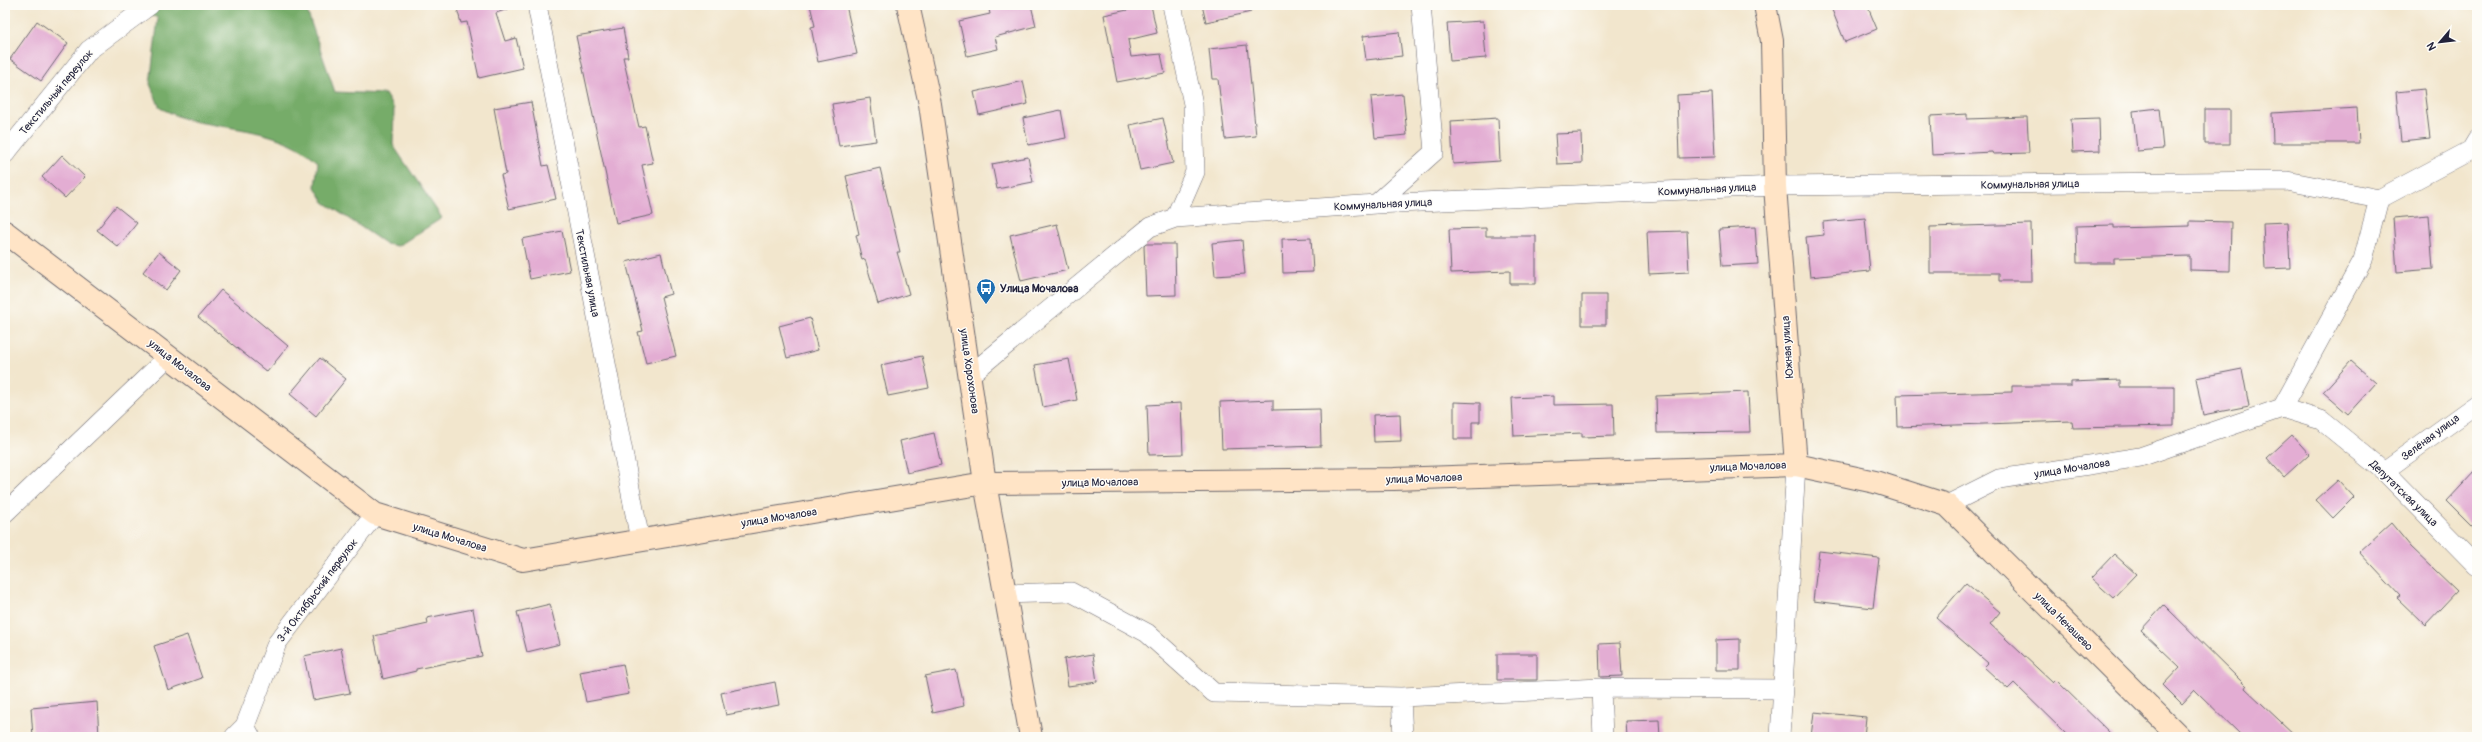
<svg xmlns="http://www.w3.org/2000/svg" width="2482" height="742" viewBox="0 0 2482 742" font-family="Pangolin,sans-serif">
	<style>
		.forest { fill: #76ac69; stroke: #4c6752 }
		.building { fill: #e3add3 }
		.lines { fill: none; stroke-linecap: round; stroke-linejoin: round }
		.street-casing { stroke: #6b676e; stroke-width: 20 }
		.secondary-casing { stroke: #6b676e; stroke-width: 24 }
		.street { stroke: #fff; stroke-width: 19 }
		.secondary { stroke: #ffe4c6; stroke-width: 22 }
		.labels { text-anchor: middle; stroke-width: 3; stroke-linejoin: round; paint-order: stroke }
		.street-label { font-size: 11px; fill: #22223b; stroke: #fdfcf7 }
		.poi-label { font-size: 11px; font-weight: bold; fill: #22223b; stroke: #fdfcf7; text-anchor: start }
	</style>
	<rect width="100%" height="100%" fill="#fdfcf7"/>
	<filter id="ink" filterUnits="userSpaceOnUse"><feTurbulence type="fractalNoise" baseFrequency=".025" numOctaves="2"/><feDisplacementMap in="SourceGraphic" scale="8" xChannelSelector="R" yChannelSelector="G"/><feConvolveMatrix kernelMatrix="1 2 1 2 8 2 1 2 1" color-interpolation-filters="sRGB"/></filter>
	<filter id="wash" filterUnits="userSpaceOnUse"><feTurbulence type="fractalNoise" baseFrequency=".012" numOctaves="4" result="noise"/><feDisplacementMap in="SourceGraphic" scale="16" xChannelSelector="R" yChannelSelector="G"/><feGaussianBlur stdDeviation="0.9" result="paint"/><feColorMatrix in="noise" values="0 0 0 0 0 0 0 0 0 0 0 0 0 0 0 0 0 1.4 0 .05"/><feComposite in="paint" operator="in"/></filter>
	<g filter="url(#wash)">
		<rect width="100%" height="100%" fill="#f2e6cd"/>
		<!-- forest -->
		<path class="forest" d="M 126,5 L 305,5 L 335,92 L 385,94 L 394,109 L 393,145 L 442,218 L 398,246 L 386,244 L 324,202 L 315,187 L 318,162 C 283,129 232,130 188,120 C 178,117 169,112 160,108 L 150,84 L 158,18 Z"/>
		<g id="blocks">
			<!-- building -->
			<path class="building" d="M 456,5 L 508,5 L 508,9 L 496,13 L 505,41 L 516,38 L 523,68 L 479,78 L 467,22 L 461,23 Z
				M 810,5 L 846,5 L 857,54 L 818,62 L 811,27 L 815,26 Z
				M 988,5 L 1031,5 L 1036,26 L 995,37 L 998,49 L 967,56 L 959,21 L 990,14 Z
				M 1151,5 L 1157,33 L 1128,40 L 1131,57 L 1161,54 L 1165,73 L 1117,82 L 1104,15 Z
				M 1202,5 L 1250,5 L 1251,12 L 1206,22 Z
				M 1830,5 L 1867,5 L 1877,29 L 1845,42 Z
				M 37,21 L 68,43 L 41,81 L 10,59 Z
				M 1483,21 L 1486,58 L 1450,61 L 1447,23 Z
				M 623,28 L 628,57 L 623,57 L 639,127 L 645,126 L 653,163 L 642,165 L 653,215 L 616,223 L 576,36 Z
				M 1399,32 L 1402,56 L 1366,60 L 1363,36 Z
				M 1247,45 L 1256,136 L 1225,139 L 1218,79 L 1212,79 L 1209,49 Z
				M 1023,81 L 1028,104 L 979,115 L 974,92 Z
				M 2424,89 L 2430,138 L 2401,141 L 2396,92 Z
				M 1712,93 L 1715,157 L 1679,158 L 1677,95 Z
				M 1403,94 L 1407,135 L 1375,138 L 1371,97 Z
				M 870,98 L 876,141 L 839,146 L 832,104 Z
				M 531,102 L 543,166 L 548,165 L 556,199 L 509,209 L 501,175 L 506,174 L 494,108 Z
				M 2159,108 L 2163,149 L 2137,151 L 2133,111 Z
				M 2357,108 L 2359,143 L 2273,143 L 2272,113 Z
				M 2205,109 L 2230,109 L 2230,144 L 2205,144 Z
				M 1061,110 L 1066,138 L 1028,145 L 1023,118 Z
				M 1967,114 L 1967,119 L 2027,117 L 2029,153 L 1993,154 L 1992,152 L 1932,155 L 1930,116 Z
				M 1163,118 L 1173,163 L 1140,170 L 1130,125 Z
				M 1498,118 L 1500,161 L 1453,164 L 1451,121 Z
				M 2099,118 L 2100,151 L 2073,152 L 2071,119 Z
				M 1581,133 L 1582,163 L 1557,164 L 1555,134 Z
				M 62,155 L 85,177 L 65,198 L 42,177 Z
				M 1028,157 L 1033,182 L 997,189 L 992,164 Z
				M 880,168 L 900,252 L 897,252 L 909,294 L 878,304 L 865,259 L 862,260 L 856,235 L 859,234 L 846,176 Z
				M 116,206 L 137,223 L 118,247 L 97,230 Z
				M 2429,215 L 2433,269 L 2397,272 L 2393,218 Z
				M 1865,218 L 1870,271 L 1810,277 L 1806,237 L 1824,235 L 1823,222 Z
				M 2190,221 L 2231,222 L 2230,271 L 2190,270 L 2190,256 L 2114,258 L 2114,263 L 2077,263 L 2076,226 L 2114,225 L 2114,228 L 2190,226 Z
				M 2288,222 L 2290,268 L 2265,269 L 2263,223 Z
				M 1057,224 L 1068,270 L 1021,281 L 1010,235 Z
				M 2031,224 L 2032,281 L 1999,281 L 1999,273 L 1930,273 L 1930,227 Z
				M 1755,227 L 1758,264 L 1722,266 L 1719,229 Z
				M 1486,228 L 1486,236 L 1536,236 L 1536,284 L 1510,284 L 1510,271 L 1451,273 L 1449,229 Z
				M 562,231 L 570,271 L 530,279 L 522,239 Z
				M 1687,231 L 1689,272 L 1649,274 L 1647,232 Z
				M 1311,238 L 1313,272 L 1283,273 L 1282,239 Z
				M 1242,240 L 1245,274 L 1215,276 L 1212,243 Z
				M 1146,244 L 1175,244 L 1176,295 L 1146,296 L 1144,246 Z
				M 159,252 L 181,270 L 166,290 L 143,272 Z
				M 661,253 L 671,294 L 661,297 L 676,356 L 646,363 L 638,332 L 643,331 L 626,262 Z
				M 221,290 L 288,346 L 267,372 L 198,317 Z
				M 1582,295 L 1606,295 L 1606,325 L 1582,325 Z
				M 810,318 L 818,350 L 787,358 L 779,326 Z
				M 922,356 L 929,388 L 888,396 L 881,365 Z
				M 320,358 L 346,379 L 316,416 L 290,394 Z
				M 1069,359 L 1077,400 L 1043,407 L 1035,365 Z
				M 2351,361 L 2376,383 L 2348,414 L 2323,392 Z
				M 2242,369 L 2249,406 L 2203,415 L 2196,378 Z
				M 2120,380 L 2120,387 L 2174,387 L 2174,426 L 2073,428 L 2072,421 L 1898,427 L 1897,395 L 2012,392 L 2012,386 L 2071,386 L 2071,382 Z
				M 1748,392 L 1750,432 L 1657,433 L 1656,396 Z
				M 1553,396 L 1553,405 L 1613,404 L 1614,436 L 1582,437 L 1582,433 L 1514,436 L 1512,398 Z
				M 1273,400 L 1273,410 L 1320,409 L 1321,446 L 1222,449 L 1220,402 Z
				M 1454,402 L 1480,403 L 1480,422 L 1472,422 L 1472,439 L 1454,439 Z
				M 1181,403 L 1183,454 L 1149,455 L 1147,405 Z
				M 1400,414 L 1401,441 L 1374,442 L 1373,415 Z
				M 934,433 L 941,465 L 907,473 L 900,441 Z
				M 2292,435 L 2309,454 L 2284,477 L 2267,458 Z
				M 2477,469 L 2477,531 L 2447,501 Z
				M 2338,480 L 2354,497 L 2333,518 L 2316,500 Z
				M 2391,523 L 2411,547 L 2457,591 L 2425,625 L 2397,598 L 2400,596 L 2359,552 Z
				M 1819,551 L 1879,558 L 1873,608 L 1813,601 Z
				M 2114,554 L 2136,574 L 2113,598 L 2091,578 Z
				M 1966,583 L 2000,612 L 1990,624 L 2053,683 L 2056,680 L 2114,737 L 2069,737 L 2014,683 L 2008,689 L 1984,667 L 1988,663 L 1936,618 Z
				M 550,604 L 560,644 L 527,652 L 517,612 Z
				M 2164,605 L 2246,686 L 2245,688 L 2297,737 L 2243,737 L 2195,690 L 2182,704 L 2163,685 L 2180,667 L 2141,630 Z
				M 473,609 L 482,656 L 416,669 L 416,671 L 383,679 L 374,636 L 428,624 L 427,618 Z
				M 187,635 L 202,678 L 168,690 L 154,646 Z
				M 1740,639 L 1740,670 L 1716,670 L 1716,640 Z
				M 1620,643 L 1622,676 L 1600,677 L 1599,644 Z
				M 341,648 L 350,693 L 313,700 L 304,656 Z
				M 1093,654 L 1097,682 L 1068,686 L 1064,659 Z
				M 1497,654 L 1537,654 L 1537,680 L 1497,680 Z
				M 623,664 L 629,694 L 586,702 L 580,672 Z
				M 956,670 L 964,706 L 933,713 L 925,676 Z
				M 775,682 L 779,705 L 726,715 L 721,693 Z
				M 97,702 L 99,736 L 33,737 L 31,708 Z
				M 1814,712 L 1866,717 L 1864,737 L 1811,737 Z
				M 1659,720 L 1660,737 L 1627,737 L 1626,721 Z"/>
		</g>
	</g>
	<g filter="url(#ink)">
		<use href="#blocks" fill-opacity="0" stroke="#6b676e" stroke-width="1"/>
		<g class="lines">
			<defs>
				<path id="street" d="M 537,5 L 640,540
					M 1172,5 L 1193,104 L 1195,172 L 1175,218
					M 5,154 L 89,50 L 150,5
					M 1376,204 L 1434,152 L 1421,5
					M 971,374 L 1150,227 L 1175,218 L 1376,204 L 1775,186 L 2287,181 L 2379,199 L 2471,150 L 2477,140
					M 2282,408 L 2321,420 L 2384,471 L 2477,566
					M 2282,408 L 2363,260 L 2379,199
					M 2384,471 L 2477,404
					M 1947,505 L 1999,479 L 2140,457 L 2282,408
					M 5,513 L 169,356
					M 1006,594 L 1071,592 L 1147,633 L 1214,693 L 1401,697 L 1601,688 L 1783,689
					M 1601,688 L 1603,737
					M 1401,697 L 1403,737
					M 234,737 L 245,726
					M 251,737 L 245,726 L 277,643 L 375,514
					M 1780,737 L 1796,465"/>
				<path id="secondary" d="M 908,5 L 930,104 L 985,483 L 1031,737
					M 1765,5 L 1772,41 L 1775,186 L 1796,465
					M 5,232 L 375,514 L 523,560 L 985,483 L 1394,479 L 1796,465 L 1875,482 L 1947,505 L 2180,737"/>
			</defs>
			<!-- street casing -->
			<use href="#street" class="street-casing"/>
			<!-- secondary casing -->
			<use href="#secondary" class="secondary-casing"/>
			<!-- street -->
			<use href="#street" class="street"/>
			<!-- secondary -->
			<use href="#secondary" class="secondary"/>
		</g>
	</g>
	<!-- icons -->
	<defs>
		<symbol id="bus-pin" viewBox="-11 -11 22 30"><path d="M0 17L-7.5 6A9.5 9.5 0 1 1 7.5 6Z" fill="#1f6fb2" stroke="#fdfcf7"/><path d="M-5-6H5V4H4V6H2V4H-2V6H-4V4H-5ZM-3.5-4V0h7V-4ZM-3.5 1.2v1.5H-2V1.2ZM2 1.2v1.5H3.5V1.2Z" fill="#fff"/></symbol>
	</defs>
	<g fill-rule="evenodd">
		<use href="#bus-pin" x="975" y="277" width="22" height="30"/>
	</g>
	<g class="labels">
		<!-- street labels -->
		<g class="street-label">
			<text transform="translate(56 92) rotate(-50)" y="4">Текстильный переулок</text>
			<text transform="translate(2030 184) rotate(-1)" y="4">Коммунальная улица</text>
			<text transform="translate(1707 189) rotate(-3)" y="4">Коммунальная улица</text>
			<text transform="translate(1383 204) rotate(-3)" y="4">Коммунальная улица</text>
			<text transform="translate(588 273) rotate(79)" y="4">Текстильная улица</text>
			<text transform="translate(1787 347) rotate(-94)" y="4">Южная улица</text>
			<text transform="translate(180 365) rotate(38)" y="4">улица Мочалова</text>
			<text transform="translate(970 371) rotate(82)" y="4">улица Хорохонова</text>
			<text transform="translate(2430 437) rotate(-37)" y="4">Зелёная улица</text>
			<text transform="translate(1748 466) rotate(-2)" y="4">улица Мочалова</text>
			<text transform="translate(2072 468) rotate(-9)" y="4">улица Мочалова</text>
			<text transform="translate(1424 478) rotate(-2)" y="4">улица Мочалова</text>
			<text transform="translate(1100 482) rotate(-1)" y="4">улица Мочалова</text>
			<text transform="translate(2404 493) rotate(44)" y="4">Депутатская улица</text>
			<text transform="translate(779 517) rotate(-9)" y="4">улица Мочалова</text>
			<text transform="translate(450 537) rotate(17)" y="4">улица Мочалова</text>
			<text transform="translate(317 590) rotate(-53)" y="4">3-й Октябрьский переулок</text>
			<text transform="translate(2064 621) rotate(45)" y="4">улица Ненашево</text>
		</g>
		<!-- poi labels -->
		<g class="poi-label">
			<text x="1000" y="292">Улица Мочалова</text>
		</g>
	</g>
	<!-- margin -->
	<rect width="2482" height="742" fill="none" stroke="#fdfcf7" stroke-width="20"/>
	<!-- north arrow -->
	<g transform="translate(2440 42) rotate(242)" stroke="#fdfcf7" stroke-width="3" paint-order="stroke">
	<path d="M0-3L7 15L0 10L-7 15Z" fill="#22223b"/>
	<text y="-6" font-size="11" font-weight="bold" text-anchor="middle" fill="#22223b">N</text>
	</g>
</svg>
